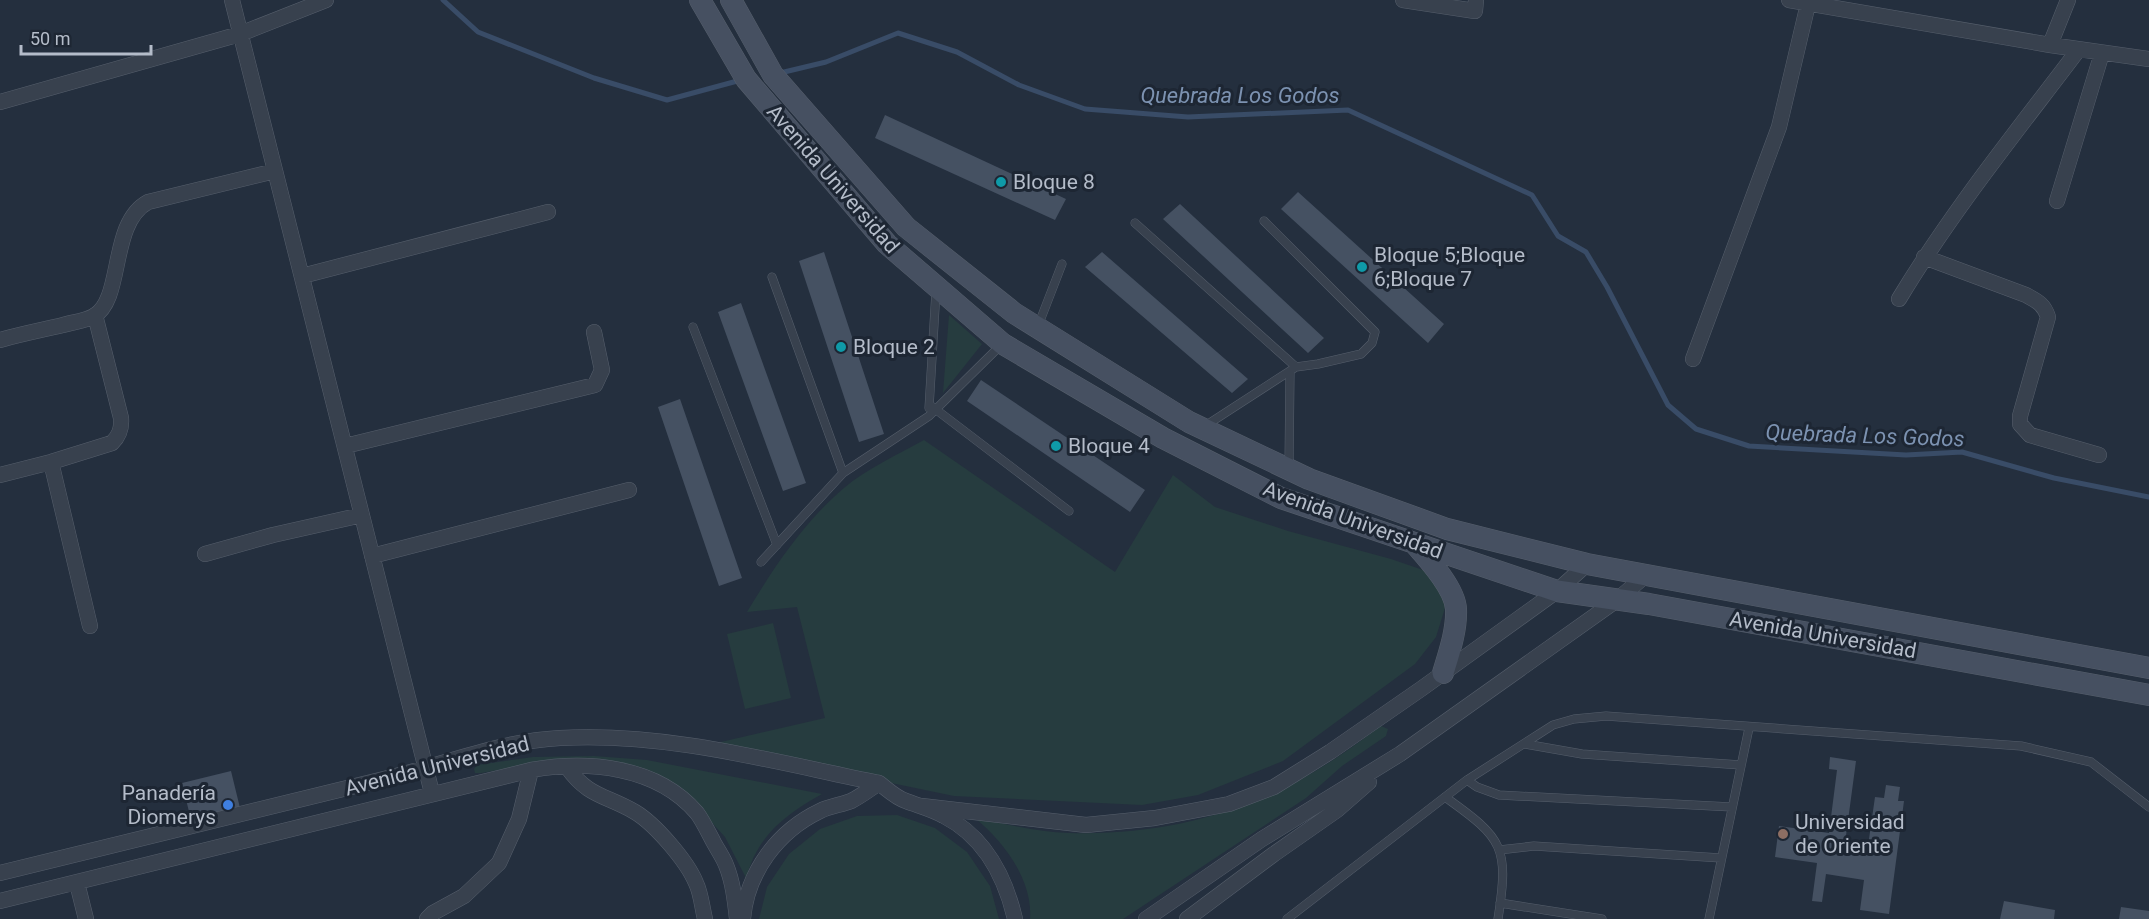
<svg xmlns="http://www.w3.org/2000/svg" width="2149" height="919" viewBox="0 0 2149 919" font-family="Roboto,sans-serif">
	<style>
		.green { fill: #263c3f }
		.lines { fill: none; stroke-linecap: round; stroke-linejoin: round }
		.stream { stroke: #394c67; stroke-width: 5 }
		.building { fill: #455162 }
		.lane-casing { stroke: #565f6c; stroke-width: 9 }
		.street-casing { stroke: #565f6c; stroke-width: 16 }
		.secondary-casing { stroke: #565f6c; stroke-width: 22 }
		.lane { stroke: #38414e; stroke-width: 8 }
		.street { stroke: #38414e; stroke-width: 15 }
		.secondary { stroke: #465061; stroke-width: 21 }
		.culture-dot { fill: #0f9aa8; stroke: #1d2633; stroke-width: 2 }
		.shop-dot { fill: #3f7fe0; stroke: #1d2633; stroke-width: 2 }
		.education-dot { fill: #8d6e63; stroke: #1d2633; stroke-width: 2 }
		.labels { text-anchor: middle; stroke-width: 6; stroke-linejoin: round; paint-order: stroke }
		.street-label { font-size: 21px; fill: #b4bcc9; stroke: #1d2633 }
		.poi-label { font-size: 21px; fill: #b4bcc9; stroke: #1d2633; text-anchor: start }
		.water-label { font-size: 22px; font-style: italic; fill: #7c92b1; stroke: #1d2633 }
	</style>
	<rect width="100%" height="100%" fill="#242f3e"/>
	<!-- green -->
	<path class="green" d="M 949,315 L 982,344 L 943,393 Z
		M 924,440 L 1115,572 L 1173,475 L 1215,507 L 1288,531 L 1391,559 L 1423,570 L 1440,583 L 1445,608 L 1436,637 L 1415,664 L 1283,761 L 1198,795 L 1142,805 L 954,796 L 708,745 L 825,718 L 797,607 L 747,612 C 774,567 804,522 844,488 C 866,469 899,454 924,440 Z
		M 773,623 L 791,698 L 745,709 L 727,634 Z
		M 1381,726 L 1388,729 L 1386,736 L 1342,766 L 1306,798 L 1123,919 L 1030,919 C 1033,880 1004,842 975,818 C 1006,824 1038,832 1069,833 C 1163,836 1255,812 1333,760 C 1349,750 1365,737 1381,726 Z
		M 594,756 L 647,760 L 822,794 C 797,808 771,825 757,851 C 752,859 749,869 746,878 L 725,837 L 704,814 L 640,778 L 534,764 L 481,773 L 475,773 L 474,769 L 477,765 L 533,757 Z
		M 897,815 L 935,828 L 967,852 L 990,886 L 999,919 L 759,919 L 767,887 L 789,854 L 820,829 L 857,816 Z"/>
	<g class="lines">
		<!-- stream -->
		<path class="stream" d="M 443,0 L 478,32 L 594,78 L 667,100 L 741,80
			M 780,73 L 826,62 L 898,33 L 957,52 L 1019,85 L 1085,109 L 1188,117 L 1348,110 L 1532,195 L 1558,236 L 1586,252 L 1607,287 L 1668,405 L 1696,429 L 1749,446 L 1906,455 L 1962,452 L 2054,478 L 2149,497"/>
	</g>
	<!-- building -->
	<path class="building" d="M 885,115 L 1066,199 L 1055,220 L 875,138 Z
		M 1298,192 L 1444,324 L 1428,343 L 1281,209 Z
		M 1180,204 L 1324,338 L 1308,353 L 1163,219 Z
		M 824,252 L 884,434 L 859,442 L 799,261 Z
		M 1102,252 L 1248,379 L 1232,393 L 1085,267 Z
		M 741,303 L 806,483 L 783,491 L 718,312 Z
		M 981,380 L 1145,490 L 1130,512 L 967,401 Z
		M 680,399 L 742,578 L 719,586 L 658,407 Z
		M 1830,757 L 1856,761 L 1845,843 L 1868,846 L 1875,797 L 1884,798 L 1886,785 L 1900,787 L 1898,801 L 1904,801 L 1889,914 L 1860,910 L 1864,880 L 1826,874 L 1822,902 L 1812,901 L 1817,863 L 1775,857 L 1779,826 L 1829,833 L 1837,770 L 1829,769 Z
		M 231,771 L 241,812 L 192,824 L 182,783 Z
		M 2004,901 L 2055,910 L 2054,919 L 2000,919 Z
		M 2121,907 L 2149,911 L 2149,919 L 2119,919 Z"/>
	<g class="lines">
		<defs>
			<path id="lane" d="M 1135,223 L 1296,367
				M 772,277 L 843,473
				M 1038,326 L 1062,264
				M 693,327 L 777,545
				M 930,405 L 1069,511
				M 929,408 L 936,291
				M 1205,426 L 1296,367 L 1318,364 L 1361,354 L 1372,343 L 1375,332 L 1264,221
				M 1289,466 L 1290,372
				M 761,562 L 843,473 L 929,416 L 1001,345
				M 1525,744 L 1582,754 L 1741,765
				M 1467,780 L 1477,787 L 1499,795 L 1732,807
				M 1445,797 C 1504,839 1509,847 1498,919
				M 1499,850 L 1534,846 L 1721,858
				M 1500,903 L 1602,919
				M 1287,919 L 1467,780 L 1553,725 L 1574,719 L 1606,716 L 2021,746 L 2091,762 L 2149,807
				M 1709,919 L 1749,728"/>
			<path id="street" d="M 232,0 L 432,793
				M 1403,0 L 1475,11 L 1476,0
				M 1789,0 L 2050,45 L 2149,59
				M 2050,45 L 2068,0
				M 0,102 L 240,34 L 326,0
				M 2057,201 L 2102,53
				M 1924,257 L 2026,295 C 2037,301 2044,304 2048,317 L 2020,416 L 2020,424 L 2030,435 L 2099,455
				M 302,276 L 548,212
				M 1899,299 C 1952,211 2017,131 2079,49
				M 0,340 C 21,334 42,330 63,325 C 73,322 85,321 94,316 C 124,299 109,223 148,202 L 275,171
				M 1693,359 L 1779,127 L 1808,4
				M 345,446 L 595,385 L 602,370 L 594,332
				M 51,462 L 90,626
				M 0,475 L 51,462 L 112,443 C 119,436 122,429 121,418 L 95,315
				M 205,554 L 273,535 L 362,515
				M 372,556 L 629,490
				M 567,767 C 588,797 606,795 635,812 C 655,824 687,861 696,883 C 701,893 702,907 705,919
				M 922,806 L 1086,825 L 1155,818 L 1229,804 L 1274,787 L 1330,752 L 1421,689 L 1557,591 L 1587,564
				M 0,873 C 128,842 256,810 384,779 C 443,765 500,741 560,738 C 668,732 774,762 879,783
				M 77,883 L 86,919
				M 0,901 L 531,770 C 588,760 657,766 697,813 C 703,821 708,832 713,841 C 717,849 723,857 726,865 C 733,882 735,901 737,919
				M 427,919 L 433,913 L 464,896 L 499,863 L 519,819 L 531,770
				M 743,919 C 747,872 778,831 820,811 C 830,806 841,805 851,801 C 861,796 870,789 879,783 C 887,789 896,798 906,801 C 919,806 932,809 944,816 C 985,837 1005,876 1015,919
				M 1146,919 L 1262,839 L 1400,754 L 1617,600 L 1646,575
				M 1187,919 L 1274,854 L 1337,810 L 1369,782"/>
			<path id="secondary" d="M 700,0 L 746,79 L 887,244 L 1003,344 L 1163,438 L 1281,498 L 1557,591 L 1649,604 L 2149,695
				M 731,0 L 773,75 L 906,227 L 1014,313 L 1189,422 L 1309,479 L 1447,529 L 1587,564 L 2149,668
				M 1414,543 C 1427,558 1455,588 1456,609 C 1457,630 1449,653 1443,673"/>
		</defs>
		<!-- lane casing -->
		<use href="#lane" class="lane-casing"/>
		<!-- street casing -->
		<use href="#street" class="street-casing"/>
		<!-- secondary casing -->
		<use href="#secondary" class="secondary-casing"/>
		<!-- lane -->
		<use href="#lane" class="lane"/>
		<!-- street -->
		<use href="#street" class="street"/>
		<!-- secondary -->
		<use href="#secondary" class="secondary"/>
	</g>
	<!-- markers -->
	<g class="culture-dot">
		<circle cx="1001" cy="182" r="6"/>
		<circle cx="1362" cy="267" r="6"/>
		<circle cx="841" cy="347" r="6"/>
		<circle cx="1056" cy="446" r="6"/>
	</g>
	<circle class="shop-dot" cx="228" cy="805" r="6"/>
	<circle class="education-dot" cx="1783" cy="834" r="6"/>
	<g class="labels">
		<!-- street labels -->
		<g class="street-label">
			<text transform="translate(833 179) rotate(49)" y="7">Avenida Universidad</text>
			<text transform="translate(1353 520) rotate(20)" y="7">Avenida Universidad</text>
			<text transform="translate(1823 635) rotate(10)" y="7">Avenida Universidad</text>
			<text transform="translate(437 766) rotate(-14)" y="7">Avenida Universidad</text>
		</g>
		<!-- poi labels -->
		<g class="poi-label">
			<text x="1013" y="189">Bloque 8</text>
			<text x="1374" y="262">Bloque 5;Bloque<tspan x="1374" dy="24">6;Bloque 7</tspan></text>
			<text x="853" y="354">Bloque 2</text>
			<text x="1068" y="453">Bloque 4</text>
			<text x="216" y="800" text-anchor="end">Panadería<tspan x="216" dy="24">Diomerys</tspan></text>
			<text x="1795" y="829">Universidad<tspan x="1795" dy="24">de Oriente</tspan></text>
		</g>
		<!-- water labels -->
		<g class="water-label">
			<text x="1240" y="103">Quebrada Los Godos</text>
			<text transform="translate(1865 435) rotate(2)" y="8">Quebrada Los Godos</text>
		</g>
	</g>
	<!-- scale -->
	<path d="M21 45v9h130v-9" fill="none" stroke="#b4bcc9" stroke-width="3"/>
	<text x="30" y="45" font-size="18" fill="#b4bcc9" stroke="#1d2633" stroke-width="4.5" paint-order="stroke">50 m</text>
</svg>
